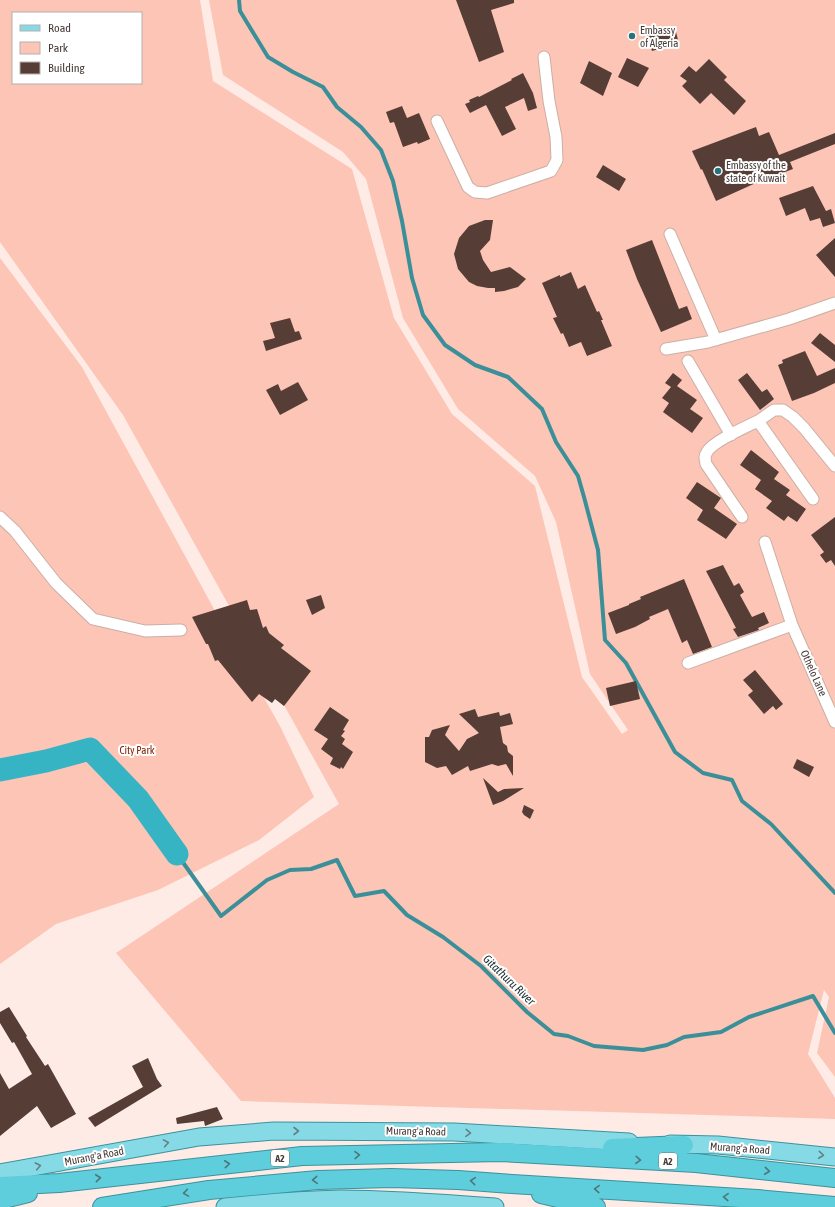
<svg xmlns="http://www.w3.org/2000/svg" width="835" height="1207" viewBox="0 0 835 1207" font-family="'Asap Condensed',sans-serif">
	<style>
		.green { fill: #fdc5b6; fill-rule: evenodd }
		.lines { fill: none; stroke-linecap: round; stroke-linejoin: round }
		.stream { stroke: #3b8f99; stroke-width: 4 }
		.river { stroke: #36b4c4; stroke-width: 23 }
		.building { fill: #563d36 }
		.minor-casing { stroke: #ccaea5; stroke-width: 13 }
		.primary-casing { stroke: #3b929c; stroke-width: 19 }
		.trunk-casing { stroke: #3b929c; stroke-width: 20 }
		.minor { stroke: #fff; stroke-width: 11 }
		.primary { stroke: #86dae5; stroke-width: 17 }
		.trunk { stroke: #5ecedc; stroke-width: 18 }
		.oneway { stroke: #638285 }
		.oneway2 { stroke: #507578 }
		.poi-dot { fill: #29717b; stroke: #fff; stroke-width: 1.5 }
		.labels { text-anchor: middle; stroke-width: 4; stroke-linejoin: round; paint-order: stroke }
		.shield { fill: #fff; stroke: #7e7572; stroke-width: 1 }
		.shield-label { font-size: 10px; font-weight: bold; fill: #463a36 }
		.poi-label { font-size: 11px; fill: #463a36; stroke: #fff; text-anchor: start }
		.street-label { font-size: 11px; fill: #463a36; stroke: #fff }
		.park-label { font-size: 11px; fill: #842204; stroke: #fff }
		.water-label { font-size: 12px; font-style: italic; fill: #1a2f32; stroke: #fff }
	</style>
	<rect width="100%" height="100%" fill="#feebe6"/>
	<!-- green -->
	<path class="green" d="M 0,0 L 200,0 L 213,81 L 352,169 L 394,318 L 452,414 L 535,486 L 582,677 L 622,734 L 628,730 L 590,674 L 556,522 L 535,476 L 458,409 L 403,318 L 366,179 L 343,152 L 223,75 L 209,0 L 835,0 L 835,1077 L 817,1053 L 829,997 L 824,990 L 808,1054 L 835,1098 L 835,1119 L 241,1101 L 116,953 L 339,804 L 123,415 L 0,242 ZM 13,13 L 141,13 L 141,83 L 13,83 Z
		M 0,258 L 82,367 L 220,620 L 280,726 L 314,797 L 259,840 L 158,890 L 56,924 L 0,964 Z"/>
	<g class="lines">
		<!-- stream -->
		<path class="stream" d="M 239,0 L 240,11 L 268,57 L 293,72 L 323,87 L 337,107 L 361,127 L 381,150 L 393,181 L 402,221 L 412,278 L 423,315 L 445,345 L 475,365 L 508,377 L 542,409 L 556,442 L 578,476 L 584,497 L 598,550 L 605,640 L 626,663 L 675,752 L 703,773 L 732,780 L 742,801 L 771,824 L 835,893
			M 177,854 L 221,916 L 267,880 L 290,870 L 311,869 L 337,860 L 355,896 L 384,891 L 407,915 L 443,937 L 481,966 L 527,1012 L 554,1034 L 568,1036 L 594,1046 L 643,1050 L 667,1045 L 684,1037 L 721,1032 L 749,1017 L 813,996 L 835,1033"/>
		<!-- river -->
		<path class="river" d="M 0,770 L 46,761 L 90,749 L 138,799 L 177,854"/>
	</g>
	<!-- building -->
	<path class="building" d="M 456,0 L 514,0 L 514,3 L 491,10 L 504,52 L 479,62 Z
		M 675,28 L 679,44 L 665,47 L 652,51 L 645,30 L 651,35 L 665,33 L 665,32 Z
		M 627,58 L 649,68 L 638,87 L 618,77 Z
		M 709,59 L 727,77 L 724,80 L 746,101 L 734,115 L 711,93 L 700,104 L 682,86 L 687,81 L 680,76 L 689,66 L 696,72 Z
		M 589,61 L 612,73 L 603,96 L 580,83 Z
		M 523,73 L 533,93 L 537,108 L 528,111 L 524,98 L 505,107 L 516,129 L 502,136 L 486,105 L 470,113 L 465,104 L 470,102 L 469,100 L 478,96 L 479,97 L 512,80 L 511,79 Z
		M 402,106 L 407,118 L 419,113 L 430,139 L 418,144 L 417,142 L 403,147 L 394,122 L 390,123 L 386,112 Z
		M 756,127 L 759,136 L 769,132 L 779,155 L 835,133 L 835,144 L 790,162 L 793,169 L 758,182 L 716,201 L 702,169 L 701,170 L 692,151 Z
		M 603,165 L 626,179 L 619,191 L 596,177 Z
		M 813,186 L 826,211 L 831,209 L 835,223 L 823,227 L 820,218 L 810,221 L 805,208 L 786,216 L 779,198 Z
		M 485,220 L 493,220 L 490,240 L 480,251 L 483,260 L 491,272 L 510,267 L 526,279 L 518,287 L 504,291 L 495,292 L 495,288 L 488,288 L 477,286 L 469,282 L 458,269 L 454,254 L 459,238 L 469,226 Z
		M 835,238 L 835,277 L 816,255 Z
		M 652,240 L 679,309 L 687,306 L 692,319 L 661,332 L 637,279 L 626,250 Z
		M 571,272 L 578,289 L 585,285 L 597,312 L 599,311 L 603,320 L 601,320 L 612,346 L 587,356 L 581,342 L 569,347 L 563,333 L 561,334 L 553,318 L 557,317 L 542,283 L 560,275 L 560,277 Z
		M 290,318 L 295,332 L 299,331 L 302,339 L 266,351 L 263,341 L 275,338 L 270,323 Z
		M 820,333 L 835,345 L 835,362 L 811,343 Z
		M 805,351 L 817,376 L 835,368 L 835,383 L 814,393 L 792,401 L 778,365 L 783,363 L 782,360 Z
		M 673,373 L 682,380 L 677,386 L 697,400 L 690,409 L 703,418 L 692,433 L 663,412 L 669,403 L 662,398 L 671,387 L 665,383 Z
		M 747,373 L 762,392 L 767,389 L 774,399 L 760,410 L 738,380 Z
		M 298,382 L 308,400 L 280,415 L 266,390 L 278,384 L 281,391 Z
		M 751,450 L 779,472 L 774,479 L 790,490 L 786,495 L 806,509 L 797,522 L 788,516 L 784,521 L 766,508 L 772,501 L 755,489 L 761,480 L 740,465 Z
		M 697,482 L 721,498 L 714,508 L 737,524 L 726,539 L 697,520 L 703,510 L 686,498 Z
		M 835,517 L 835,566 L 831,560 L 826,563 L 820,555 L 824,552 L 811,535 Z
		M 723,565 L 734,586 L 739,583 L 744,592 L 740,595 L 752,617 L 764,612 L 769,623 L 758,628 L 759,630 L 738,637 L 733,629 L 736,628 L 706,571 Z
		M 684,579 L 712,647 L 693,654 L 687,640 L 682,643 L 668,609 L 649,617 L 650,619 L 635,627 L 616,634 L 608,613 L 629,605 L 629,604 L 641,599 L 640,597 Z
		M 321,595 L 325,608 L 312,615 L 306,600 Z
		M 247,600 L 250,610 L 257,609 L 263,628 L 266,626 L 269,633 L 284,645 L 281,648 L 311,671 L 284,706 L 275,699 L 272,703 L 259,694 L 252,702 L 218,660 L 215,661 L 208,644 L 206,644 L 192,617 Z
		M 755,670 L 783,704 L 776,710 L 773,706 L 764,714 L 748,695 L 753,691 L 743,680 Z
		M 636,681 L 640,699 L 610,706 L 606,688 Z
		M 330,707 L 349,720 L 343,730 L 345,731 L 341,736 L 345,739 L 342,744 L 353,752 L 343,769 L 341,767 L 340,769 L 330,764 L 333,758 L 321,749 L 328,739 L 314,730 Z
		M 475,709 L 478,717 L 499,712 L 500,716 L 510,713 L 513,724 L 500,727 L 503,743 L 507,746 L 508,752 L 513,756 L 513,776 L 506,764 L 498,766 L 492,764 L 470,771 L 468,766 L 452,775 L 446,766 L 437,768 L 425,762 L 425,737 L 429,737 L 432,730 L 450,725 L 445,735 L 459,751 L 467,739 L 479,733 L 459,714 Z
		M 797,759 L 814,767 L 809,777 L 793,768 Z
		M 483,778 L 498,792 L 504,789 L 524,788 L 503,801 L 493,805 Z
		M 524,805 L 534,810 L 530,819 L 524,815 L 522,812 Z
		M 9,1007 L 27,1036 L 26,1037 L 45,1066 L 48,1064 L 76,1114 L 51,1128 L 37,1106 L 0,1136 L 0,1073 L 9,1089 L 32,1074 L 14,1042 L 12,1043 L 0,1023 L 0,1012 Z
		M 148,1058 L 157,1079 L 162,1086 L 95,1127 L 88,1118 L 143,1087 L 132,1066 Z
		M 217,1107 L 223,1119 L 205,1126 L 204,1121 L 177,1124 L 176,1118 Z"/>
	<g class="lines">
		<defs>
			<path id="minor" d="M 437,121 L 468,187 L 475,192 L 487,193 L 551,171 L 557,160 L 556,137 L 549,101 L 544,57
				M 670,234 L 716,340
				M 666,349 L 708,342 L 789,319 L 835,303
				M 688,361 L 731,435
				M 813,499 L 758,421 L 774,410 L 783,410 L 793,417 L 804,428 L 835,466
				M 0,517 L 15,531 L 56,583 L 93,619 L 145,631 L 181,630
				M 742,517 L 706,464 C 705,459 704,456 707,452 C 713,441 746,427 758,421
				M 765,542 L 792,625 L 835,722
				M 688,663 L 792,625"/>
			<path id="primary" d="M 670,1144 L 718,1145 L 835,1157
				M 0,1173 L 199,1137 L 274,1131 L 454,1132 L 629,1142
				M 225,1207 C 263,1203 302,1200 340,1199 C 391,1199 443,1203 495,1207"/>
			<path id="trunk" d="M 612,1148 L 684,1145
				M 0,1186 L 59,1183 L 302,1156 L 501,1152 L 696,1163 L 835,1178
				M 541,1194 L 596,1207
				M 0,1200 L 28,1193
				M 102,1207 L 209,1190 L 318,1180 L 391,1178 L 458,1180 L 512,1184 L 757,1199 L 835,1206"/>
		</defs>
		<!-- minor casing -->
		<use href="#minor" class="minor-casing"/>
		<!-- primary casing -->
		<use href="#primary" class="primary-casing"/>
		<!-- trunk casing -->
		<use href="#trunk" class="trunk-casing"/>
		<!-- minor -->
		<use href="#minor" class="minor"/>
		<!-- primary -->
		<use href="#primary" class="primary"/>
		<!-- trunk -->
		<use href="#trunk" class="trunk"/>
	</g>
	<!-- one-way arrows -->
	<defs><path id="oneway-chevron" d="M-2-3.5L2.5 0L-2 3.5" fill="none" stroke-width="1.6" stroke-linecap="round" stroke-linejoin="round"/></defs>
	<g class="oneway">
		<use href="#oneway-chevron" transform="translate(296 1131)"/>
		<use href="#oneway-chevron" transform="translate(468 1133) rotate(3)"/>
		<use href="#oneway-chevron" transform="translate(166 1143) rotate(-10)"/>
		<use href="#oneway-chevron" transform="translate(821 1155) rotate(6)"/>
		<use href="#oneway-chevron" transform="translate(38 1166) rotate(-11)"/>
	</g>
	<g class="oneway2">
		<use href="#oneway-chevron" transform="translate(357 1155) rotate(-1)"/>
		<use href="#oneway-chevron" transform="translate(638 1160) rotate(3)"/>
		<use href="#oneway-chevron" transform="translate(227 1164) rotate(-6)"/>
		<use href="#oneway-chevron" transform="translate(767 1171) rotate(6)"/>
		<use href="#oneway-chevron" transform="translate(98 1178) rotate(-6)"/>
		<use href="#oneway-chevron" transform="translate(315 1180) rotate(176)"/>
		<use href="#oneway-chevron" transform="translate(473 1181) rotate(-175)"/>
		<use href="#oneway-chevron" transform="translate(597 1189) rotate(-177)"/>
		<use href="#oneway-chevron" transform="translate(186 1193) rotate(171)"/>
		<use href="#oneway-chevron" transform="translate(726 1197) rotate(-177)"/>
	</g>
	<!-- markers -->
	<g class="poi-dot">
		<circle cx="632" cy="36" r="4"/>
		<circle cx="718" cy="171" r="4"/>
	</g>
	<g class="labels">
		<!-- shield labels -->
		<g class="shield">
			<rect x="271" y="1150" width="18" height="16" rx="3"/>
			<rect x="659" y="1153" width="18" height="16" rx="3"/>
		</g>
		<g class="shield-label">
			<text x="280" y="1162">A2</text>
			<text x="668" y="1165">A2</text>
		</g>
		<!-- poi labels -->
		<g class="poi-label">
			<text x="640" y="34">Embassy<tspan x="640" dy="13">of Algeria</tspan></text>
			<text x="726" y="169">Embassy of the<tspan x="726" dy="13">state of Kuwait</tspan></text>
		</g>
		<!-- street labels -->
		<g class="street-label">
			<text transform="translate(814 673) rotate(66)" y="4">Othelo Lane</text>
			<text transform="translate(416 1131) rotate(1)" y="4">Murang'a Road</text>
			<text transform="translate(740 1148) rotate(4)" y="4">Murang'a Road</text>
			<text transform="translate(94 1156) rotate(-11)" y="4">Murang'a Road</text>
		</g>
		<!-- park labels -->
		<g class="park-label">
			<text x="137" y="754">City Park</text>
		</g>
		<!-- water labels -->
		<g class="water-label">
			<text transform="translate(509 980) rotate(44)" y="4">Gitathuru River</text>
		</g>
	</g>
	<!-- legend -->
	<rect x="12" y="12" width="130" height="72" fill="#ffffff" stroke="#b5b0af"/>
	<rect x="20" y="25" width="20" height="6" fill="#86dae5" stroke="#b5b0af"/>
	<text x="48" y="32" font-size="12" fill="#463a36">Road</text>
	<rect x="20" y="42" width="20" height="12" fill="#fdc5b6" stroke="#b5b0af"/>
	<text x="48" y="52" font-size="12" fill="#463a36">Park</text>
	<rect x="20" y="62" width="20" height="12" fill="#563d36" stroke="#b5b0af"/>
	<text x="48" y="72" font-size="12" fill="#463a36">Building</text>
</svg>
